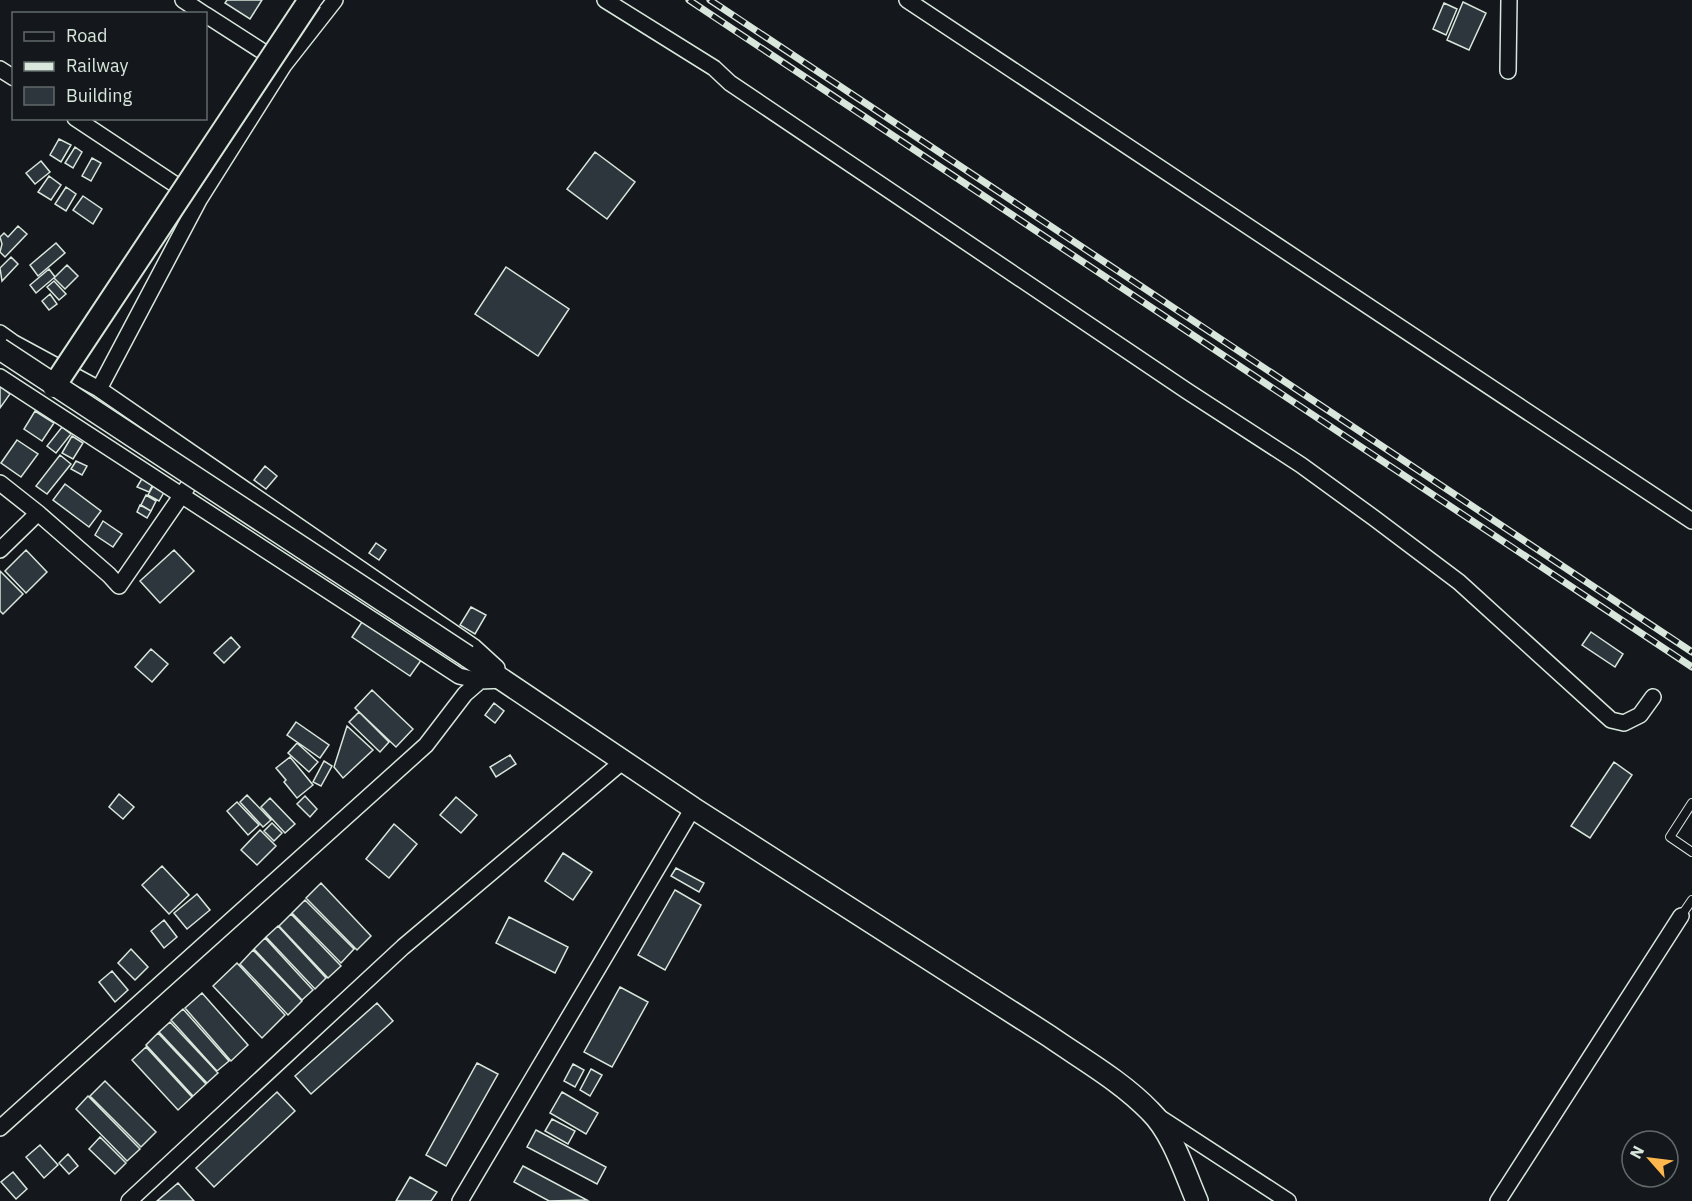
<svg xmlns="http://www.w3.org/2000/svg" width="1692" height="1201" viewBox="0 0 1692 1201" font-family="'IBM Plex Sans',sans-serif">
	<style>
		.building { fill: #2c363c; stroke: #d8e6dc; stroke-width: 1.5 }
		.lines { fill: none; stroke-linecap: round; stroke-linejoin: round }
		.lane-casing { stroke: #d8e6dc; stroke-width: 10 }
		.street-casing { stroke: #d8e6dc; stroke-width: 18 }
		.secondary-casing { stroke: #d8e6dc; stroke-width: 24 }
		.lane { stroke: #14181c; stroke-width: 8 }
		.street { stroke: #14181c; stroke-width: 15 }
		.secondary { stroke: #14181c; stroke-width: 21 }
		.rail-casing { stroke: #d8e6dc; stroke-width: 7 }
		.rail { stroke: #14181c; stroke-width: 4.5; stroke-dasharray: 14; stroke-linecap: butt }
		.secondary-bridge-casing { stroke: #d8e6dc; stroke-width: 24; stroke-linecap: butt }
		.primary-bridge-casing { stroke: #d8e6dc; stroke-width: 26; stroke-linecap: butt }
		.secondary-bridge { stroke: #14181c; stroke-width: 21 }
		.primary-bridge { stroke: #14181c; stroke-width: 22 }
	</style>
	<rect width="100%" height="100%" fill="#14181c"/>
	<!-- building -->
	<path class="building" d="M 227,0 L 262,0 L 250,19 L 225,3 Z
		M 1463,2 L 1486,13 L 1469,50 L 1447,40 Z
		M 1444,3 L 1457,9 L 1446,35 L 1433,29 Z
		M 59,139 L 71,145 L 61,162 L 50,155 Z
		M 75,147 L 82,152 L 73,168 L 65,163 Z
		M 595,152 L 635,182 L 607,219 L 567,189 Z
		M 92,158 L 101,163 L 91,181 L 82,176 Z
		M 41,161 L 50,172 L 35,184 L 26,173 Z
		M 49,176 L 61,185 L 51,200 L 38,192 Z
		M 66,187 L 76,194 L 66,211 L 55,204 Z
		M 83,196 L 102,209 L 93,224 L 73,210 Z
		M 18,226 L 27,234 L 5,257 L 0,252 L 2,244 L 0,237 L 4,233 L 8,237 Z
		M 56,243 L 65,253 L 38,276 L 30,265 Z
		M 11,257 L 18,264 L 2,281 L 0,268 Z
		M 67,265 L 78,276 L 65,289 L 54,278 Z
		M 506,267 L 569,309 L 538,356 L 475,314 Z
		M 49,269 L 55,277 L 36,293 L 30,285 Z
		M 54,281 L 66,294 L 59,300 L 47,287 Z
		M 50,294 L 57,304 L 49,310 L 42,301 Z
		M 0,386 L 10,394 L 0,408 Z
		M 35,411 L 54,423 L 42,441 L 24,429 Z
		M 62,427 L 71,434 L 56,453 L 47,446 Z
		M 72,436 L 83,443 L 73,459 L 62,453 Z
		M 17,440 L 38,454 L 21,477 L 1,463 Z
		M 60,455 L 71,464 L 47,494 L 36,486 Z
		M 76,461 L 87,466 L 82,475 L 71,469 Z
		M 265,466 L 277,476 L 266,489 L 254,480 Z
		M 143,477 L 154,482 L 149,492 L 137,487 Z
		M 156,481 L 167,487 L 159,501 L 148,495 Z
		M 65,484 L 101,511 L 89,527 L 53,500 Z
		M 146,495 L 156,501 L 151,511 L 141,505 Z
		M 140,505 L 151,511 L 147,518 L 137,512 Z
		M 103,521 L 122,534 L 113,547 L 95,535 Z
		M 376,543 L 386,550 L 379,560 L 369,553 Z
		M 26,550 L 47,572 L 26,593 L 5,571 Z
		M 174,550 L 194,571 L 160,603 L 140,581 Z
		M 0,571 L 23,594 L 3,614 L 0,611 Z
		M 471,607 L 486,615 L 475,634 L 460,625 Z
		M 364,619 L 422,659 L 410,676 L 352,637 Z
		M 1591,632 L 1623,654 L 1615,667 L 1582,645 Z
		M 231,637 L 240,647 L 224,663 L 214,653 Z
		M 151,649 L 168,664 L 152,682 L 135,667 Z
		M 372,690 L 413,729 L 396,747 L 355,708 Z
		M 494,703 L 504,711 L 495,723 L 485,715 Z
		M 359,712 L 389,742 L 380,752 L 349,722 Z
		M 296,722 L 329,745 L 320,758 L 287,735 Z
		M 347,726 L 373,750 L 343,778 L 334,767 Z
		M 297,743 L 318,762 L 309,772 L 288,753 Z
		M 510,755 L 516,764 L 496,777 L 490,767 Z
		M 290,757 L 313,785 L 297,798 L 284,782 L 286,780 L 276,768 Z
		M 324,761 L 332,766 L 321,786 L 313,782 Z
		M 1614,762 L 1632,775 L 1590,838 L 1571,826 Z
		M 119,794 L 134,807 L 123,819 L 109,807 Z
		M 247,795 L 271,820 L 263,827 L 240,802 Z
		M 305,796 L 317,809 L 310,817 L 297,804 Z
		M 456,797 L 477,815 L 461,833 L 440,815 Z
		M 270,798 L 295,824 L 285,833 L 261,807 Z
		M 237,802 L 259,825 L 248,835 L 227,811 Z
		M 272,823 L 282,833 L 274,841 L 264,831 Z
		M 394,824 L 417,844 L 389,878 L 366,859 Z
		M 260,830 L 276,846 L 257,865 L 241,850 Z
		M 563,853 L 592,872 L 573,900 L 545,881 Z
		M 162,866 L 189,895 L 169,914 L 142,885 Z
		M 676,868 L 704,883 L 699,892 L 671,876 Z
		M 321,883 L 371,936 L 357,950 L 306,898 Z
		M 675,890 L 701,905 L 665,970 L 638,955 Z
		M 197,894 L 210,910 L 187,929 L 174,913 Z
		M 305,900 L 354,949 L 341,963 L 292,913 Z
		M 291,914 L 341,966 L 328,978 L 279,926 Z
		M 509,917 L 568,947 L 555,973 L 496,943 Z
		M 164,920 L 177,937 L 164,948 L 151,931 Z
		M 278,926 L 326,978 L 315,989 L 266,937 Z
		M 265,938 L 313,990 L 302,1000 L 254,949 Z
		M 131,949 L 148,967 L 135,980 L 118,963 Z
		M 253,950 L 302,1001 L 288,1015 L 240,964 Z
		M 237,963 L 285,1015 L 262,1038 L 213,986 Z
		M 112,971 L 128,990 L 115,1002 L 99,982 Z
		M 620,987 L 648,1002 L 612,1067 L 584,1052 Z
		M 202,993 L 248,1045 L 231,1061 L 185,1008 Z
		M 377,1003 L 393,1021 L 311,1094 L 295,1076 Z
		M 183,1009 L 229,1061 L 217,1071 L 171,1020 Z
		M 170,1022 L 218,1073 L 207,1083 L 159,1032 Z
		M 158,1033 L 206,1084 L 193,1096 L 146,1045 Z
		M 146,1047 L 192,1097 L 178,1110 L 132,1060 Z
		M 477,1063 L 498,1074 L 446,1166 L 426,1155 Z
		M 573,1064 L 584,1070 L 575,1087 L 564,1081 Z
		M 591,1069 L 602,1075 L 590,1096 L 580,1090 Z
		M 105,1081 L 156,1132 L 141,1147 L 90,1096 Z
		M 277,1092 L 295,1111 L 214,1187 L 196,1168 Z
		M 562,1092 L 598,1113 L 586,1134 L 550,1113 Z
		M 88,1096 L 140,1149 L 127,1161 L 76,1109 Z
		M 552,1119 L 575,1131 L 568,1144 L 545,1131 Z
		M 536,1130 L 606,1167 L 597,1184 L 527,1147 Z
		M 100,1137 L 126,1163 L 115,1174 L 89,1149 Z
		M 40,1145 L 58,1165 L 44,1178 L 26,1157 Z
		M 68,1154 L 78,1166 L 69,1174 L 59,1163 Z
		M 523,1166 L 587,1200 L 549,1201 L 514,1182 Z
		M 13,1172 L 27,1189 L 16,1199 L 1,1182 Z
		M 410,1177 L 437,1192 L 431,1201 L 396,1201 Z
		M 178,1183 L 194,1201 L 157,1201 Z"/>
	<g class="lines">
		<defs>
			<path id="lane" d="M 1692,803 L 1670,837 L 1692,852
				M 1681,916 L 1692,900"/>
			<path id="street" d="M 183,0 L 204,14
				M 605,0 L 714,68 L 730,83 L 1187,391 L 1301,465 L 1374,518 L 1459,582 L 1611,720 L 1624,723 L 1640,715 L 1653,697
				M 907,0 L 1692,521
				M 206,15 L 279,62
				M 0,69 L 14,78
				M 1508,71 L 1509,0
				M 75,118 L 191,195
				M 0,333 L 14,343 L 99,389 L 474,647 L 497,668
				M 0,377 L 459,676 L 480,681
				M 99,389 L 199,200 L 284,65 L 335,0
				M 0,483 L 38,513 L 109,575 L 119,586 L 188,486
				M 0,550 L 38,513
				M 1159,1117 L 1288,1201
				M 0,1128 L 426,745 L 465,694 L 480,681 L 504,680
				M 129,1201 L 403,947 L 622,762
				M 460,1201 L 693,808
				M 1498,1201 L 1681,916"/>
			<path id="secondary" d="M 467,656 L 693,808 L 1049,1036 C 1082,1059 1121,1081 1150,1111 C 1172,1132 1185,1173 1197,1201"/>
		</defs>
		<!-- lane casing -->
		<use href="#lane" class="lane-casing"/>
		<!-- street casing -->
		<use href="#street" class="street-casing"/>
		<!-- secondary casing -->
		<use href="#secondary" class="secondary-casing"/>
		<!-- lane -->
		<use href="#lane" class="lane"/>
		<!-- street -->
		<use href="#street" class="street"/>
		<!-- secondary -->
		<use href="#secondary" class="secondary"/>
		<defs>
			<path id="rail" d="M 689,0 L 1692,667
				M 710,0 L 1692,652"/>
		</defs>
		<!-- rail casing -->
		<use href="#rail" class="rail-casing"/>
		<!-- rail -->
		<use href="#rail" class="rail"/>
		<defs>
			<path id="secondary-bridge" d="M 0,349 L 467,656"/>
			<path id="primary-bridge" d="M 54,386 L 310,0"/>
		</defs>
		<!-- secondary-bridge casing -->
		<use href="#secondary-bridge" class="secondary-bridge-casing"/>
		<!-- primary-bridge casing -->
		<use href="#primary-bridge" class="primary-bridge-casing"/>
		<!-- secondary-bridge -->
		<use href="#secondary-bridge" class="secondary-bridge"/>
		<!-- primary-bridge -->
		<use href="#primary-bridge" class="primary-bridge"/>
	</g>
	<!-- legend -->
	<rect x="12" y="12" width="195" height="108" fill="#14181c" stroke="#626a69" stroke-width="1.5"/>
	<rect x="24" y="32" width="30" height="9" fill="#14181c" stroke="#626a69" stroke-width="1.5"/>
	<text x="66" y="42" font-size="18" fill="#d8e6dc">Road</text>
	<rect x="24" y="62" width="30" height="9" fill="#d8e6dc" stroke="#626a69" stroke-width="1.5"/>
	<text x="66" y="72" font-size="18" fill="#d8e6dc">Railway</text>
	<rect x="24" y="87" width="30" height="18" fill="#2c363c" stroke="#626a69" stroke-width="1.5"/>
	<text x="66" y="102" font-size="18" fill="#d8e6dc">Building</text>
	<!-- north arrow -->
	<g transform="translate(1650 1159) rotate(298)"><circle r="28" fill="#14181c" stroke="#626a69" stroke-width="1.5"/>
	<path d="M0-4.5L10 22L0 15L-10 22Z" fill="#ffb74d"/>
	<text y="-9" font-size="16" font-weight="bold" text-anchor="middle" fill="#d8e6dc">N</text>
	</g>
</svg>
